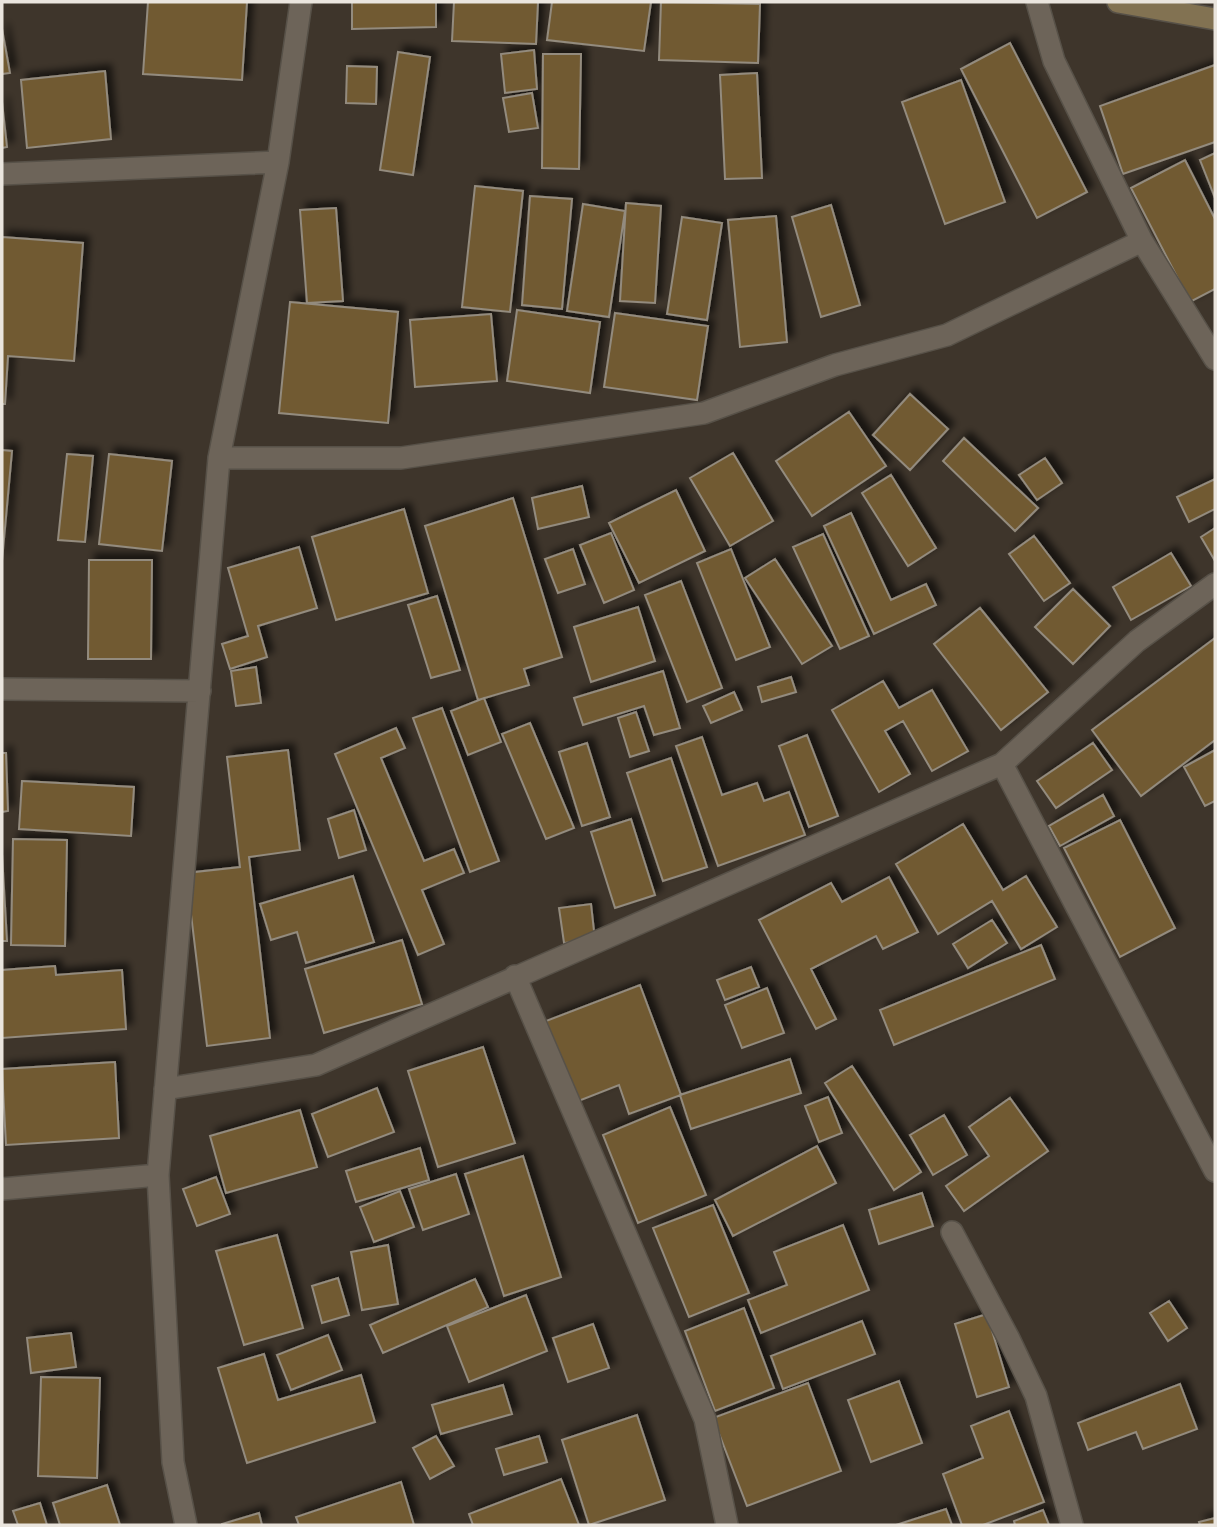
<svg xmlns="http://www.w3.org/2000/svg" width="1217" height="1527" viewBox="0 0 1217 1527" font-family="'Roboto Serif',serif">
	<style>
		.building { fill: #715a33; stroke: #938b7e; stroke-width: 2; filter: url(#shadow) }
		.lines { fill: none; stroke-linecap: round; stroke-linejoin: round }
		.street-casing { stroke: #575148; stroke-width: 24 }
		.secondary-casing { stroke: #575148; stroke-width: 24 }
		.street { stroke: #6d6459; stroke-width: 21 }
		.secondary { stroke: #827252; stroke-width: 21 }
	</style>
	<defs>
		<filter id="shadow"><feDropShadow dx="6" dy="-6" stdDeviation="3.5" flood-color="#0009"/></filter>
	</defs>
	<rect width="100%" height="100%" fill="#3e352b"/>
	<!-- building -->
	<path class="building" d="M 148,2 L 247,2 L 242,80 L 143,74 Z
		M 352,2 L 436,2 L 436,27 L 352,29 Z
		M 454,2 L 538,2 L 536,44 L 452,41 Z
		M 552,2 L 651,2 L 644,51 L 547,40 Z
		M 661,2 L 760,4 L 758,63 L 659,60 Z
		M 2,29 L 10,73 L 2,74 Z
		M 1010,43 L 1087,192 L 1037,218 L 961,69 Z
		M 534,50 L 537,89 L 505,93 L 501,54 Z
		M 398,52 L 430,57 L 413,175 L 380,170 Z
		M 543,54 L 581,54 L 579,169 L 542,168 Z
		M 1215,65 L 1215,142 L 1123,174 L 1100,106 Z
		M 347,66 L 377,67 L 376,104 L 346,103 Z
		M 105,71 L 111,139 L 27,148 L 21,80 Z
		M 757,73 L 762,178 L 725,179 L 720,75 Z
		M 961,80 L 1005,202 L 945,224 L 902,102 Z
		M 532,93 L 538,128 L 509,132 L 503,98 Z
		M 2,102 L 7,147 L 2,148 Z
		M 1215,153 L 1215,198 L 1200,160 Z
		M 1185,160 L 1215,219 L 1215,289 L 1190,302 L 1131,188 Z
		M 475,186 L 523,191 L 510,312 L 462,307 Z
		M 530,196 L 572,199 L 562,309 L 522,305 Z
		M 626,203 L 661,206 L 655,303 L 620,301 Z
		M 583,204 L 625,211 L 609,317 L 567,311 Z
		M 831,205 L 860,305 L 821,317 L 792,217 Z
		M 336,208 L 343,301 L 307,303 L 300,210 Z
		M 776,216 L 787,342 L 740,347 L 728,220 Z
		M 682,217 L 722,223 L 707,320 L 667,314 Z
		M 2,237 L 83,243 L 74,361 L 8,356 L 5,404 L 2,404 Z
		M 290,302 L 398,312 L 388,423 L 279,413 Z
		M 517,310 L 600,322 L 590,393 L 507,381 Z
		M 615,313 L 708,326 L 697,400 L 604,387 Z
		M 491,314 L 497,381 L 415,387 L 410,320 Z
		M 910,394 L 948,429 L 910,470 L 873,435 Z
		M 849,412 L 886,466 L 812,516 L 776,461 Z
		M 964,438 L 1038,508 L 1015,531 L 943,461 Z
		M 2,450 L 12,451 L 2,561 Z
		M 733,453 L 773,521 L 730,546 L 690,478 Z
		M 67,454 L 93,456 L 85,542 L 58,540 Z
		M 109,454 L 172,461 L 162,551 L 99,544 Z
		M 1045,458 L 1062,483 L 1037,500 L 1019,475 Z
		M 891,475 L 936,548 L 908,566 L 862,493 Z
		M 1215,479 L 1215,509 L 1189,522 L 1177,497 Z
		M 582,486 L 589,517 L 538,529 L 532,498 Z
		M 676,490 L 705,551 L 639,583 L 609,523 Z
		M 513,498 L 562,657 L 524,669 L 529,685 L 478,700 L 425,526 Z
		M 404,509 L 428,593 L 336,620 L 312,537 Z
		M 851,513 L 891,600 L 926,584 L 936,605 L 874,634 L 824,526 Z
		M 1215,528 L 1215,561 L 1201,537 Z
		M 611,533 L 634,590 L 604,603 L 580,545 Z
		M 823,534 L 869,636 L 840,649 L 793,547 Z
		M 1034,536 L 1070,583 L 1044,601 L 1009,554 Z
		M 299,547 L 317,608 L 258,626 L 267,657 L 230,669 L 222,644 L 248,636 L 228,568 Z
		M 573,549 L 585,584 L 558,593 L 545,559 Z
		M 731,549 L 770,647 L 736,660 L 697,563 Z
		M 1171,553 L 1191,586 L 1131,620 L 1113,587 Z
		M 775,559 L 832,646 L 802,664 L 745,578 Z
		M 89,560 L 152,560 L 151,659 L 88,659 Z
		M 681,581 L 722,688 L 687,702 L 645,595 Z
		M 1073,589 L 1110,626 L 1073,664 L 1035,627 Z
		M 437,596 L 460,670 L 431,678 L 408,605 Z
		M 638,607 L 655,661 L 591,682 L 574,627 Z
		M 980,608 L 1048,692 L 1001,730 L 934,644 Z
		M 1215,638 L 1215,740 L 1141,796 L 1092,730 Z
		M 256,667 L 261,703 L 236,706 L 231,671 Z
		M 663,671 L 680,728 L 654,735 L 644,706 L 583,725 L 574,698 Z
		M 791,677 L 796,692 L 762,702 L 758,687 Z
		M 883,681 L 899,708 L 932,690 L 968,751 L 932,771 L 903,721 L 885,731 L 910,774 L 879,792 L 832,710 Z
		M 734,692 L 742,710 L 711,723 L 703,706 Z
		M 484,698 L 501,742 L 468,755 L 451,711 Z
		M 442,708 L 499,861 L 470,872 L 413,718 Z
		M 636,712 L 649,751 L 630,757 L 618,718 Z
		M 530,723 L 574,828 L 546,839 L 502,734 Z
		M 396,728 L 405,748 L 381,758 L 424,861 L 454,849 L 464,873 L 422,890 L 444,944 L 418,955 L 335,754 Z
		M 807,735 L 838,816 L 809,827 L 779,746 Z
		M 702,737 L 722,795 L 757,783 L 764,801 L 789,792 L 805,835 L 718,866 L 676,746 Z
		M 587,743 L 610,817 L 582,826 L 559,752 Z
		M 1093,743 L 1112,770 L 1056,808 L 1037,781 Z
		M 288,750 L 300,850 L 249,857 L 270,1038 L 207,1046 L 186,873 L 240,867 L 227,757 Z
		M 1215,750 L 1215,801 L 1205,806 L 1184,767 Z
		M 2,753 L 6,753 L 8,811 L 2,812 Z
		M 671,758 L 707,867 L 663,881 L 627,773 Z
		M 22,781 L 134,787 L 131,836 L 19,829 Z
		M 1103,795 L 1114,816 L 1060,846 L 1049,826 Z
		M 354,810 L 366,850 L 339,858 L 328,819 Z
		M 631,819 L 655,895 L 615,908 L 591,832 Z
		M 1120,820 L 1175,928 L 1120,957 L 1064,848 Z
		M 963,824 L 1003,890 L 1026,876 L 1057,927 L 1021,949 L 992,901 L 938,934 L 896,864 Z
		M 13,839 L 67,840 L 65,946 L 11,945 Z
		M 2,854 L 7,941 L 2,941 Z
		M 353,876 L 374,942 L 306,963 L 297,932 L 271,940 L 260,904 Z
		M 889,877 L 918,932 L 883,949 L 876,936 L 811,969 L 836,1019 L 816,1029 L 759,920 L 831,883 L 842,902 Z
		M 591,904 L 595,940 L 564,943 L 559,908 Z
		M 992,920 L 1007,943 L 968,968 L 953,944 Z
		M 402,940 L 422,1004 L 324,1033 L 305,969 Z
		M 1041,945 L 1055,979 L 894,1045 L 880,1010 Z
		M 55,966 L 56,975 L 122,970 L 126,1029 L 2,1038 L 2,970 Z
		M 751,967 L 759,987 L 725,1000 L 717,980 Z
		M 640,985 L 681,1095 L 629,1114 L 619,1085 L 576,1102 L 546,1021 Z
		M 767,988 L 784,1033 L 742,1048 L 725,1005 Z
		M 483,1047 L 515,1143 L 438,1167 L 408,1071 Z
		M 790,1059 L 801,1093 L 691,1129 L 680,1095 Z
		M 115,1062 L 119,1138 L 6,1145 L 2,1069 Z
		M 852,1066 L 921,1172 L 894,1190 L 825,1083 Z
		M 377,1088 L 394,1132 L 328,1157 L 312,1114 Z
		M 828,1097 L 842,1133 L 819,1142 L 805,1106 Z
		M 1010,1098 L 1048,1151 L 964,1211 L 946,1186 L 989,1156 L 969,1127 Z
		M 670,1107 L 706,1195 L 638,1223 L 603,1135 Z
		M 300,1110 L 317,1167 L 226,1193 L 210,1136 Z
		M 944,1115 L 967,1155 L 933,1175 L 910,1135 Z
		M 817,1146 L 836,1183 L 733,1236 L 715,1200 Z
		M 420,1148 L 429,1180 L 356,1202 L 346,1171 Z
		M 523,1156 L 561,1277 L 504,1296 L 465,1174 Z
		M 456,1174 L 469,1214 L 423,1230 L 409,1189 Z
		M 216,1177 L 230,1214 L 197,1226 L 183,1189 Z
		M 400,1191 L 414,1227 L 374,1242 L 360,1207 Z
		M 922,1193 L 933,1226 L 879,1244 L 869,1210 Z
		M 713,1205 L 749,1293 L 689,1317 L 653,1228 Z
		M 843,1225 L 869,1290 L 761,1333 L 748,1300 L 787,1285 L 774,1252 Z
		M 277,1235 L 303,1328 L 244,1345 L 216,1251 Z
		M 388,1245 L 398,1304 L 362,1310 L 351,1252 Z
		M 338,1278 L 349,1315 L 322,1323 L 312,1286 Z
		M 475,1279 L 488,1307 L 383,1353 L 370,1325 Z
		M 526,1295 L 547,1351 L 469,1382 L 447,1326 Z
		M 1169,1301 L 1187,1328 L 1168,1341 L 1150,1313 Z
		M 744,1308 L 774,1388 L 715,1411 L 685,1331 Z
		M 987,1314 L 1009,1387 L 977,1397 L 955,1324 Z
		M 862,1321 L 875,1354 L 783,1389 L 771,1356 Z
		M 593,1324 L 609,1368 L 568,1382 L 553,1338 Z
		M 71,1333 L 76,1367 L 31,1373 L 27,1338 Z
		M 328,1335 L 342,1370 L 291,1390 L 277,1355 Z
		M 264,1354 L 278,1400 L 361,1375 L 375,1422 L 247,1463 L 218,1368 Z
		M 41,1377 L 100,1378 L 97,1478 L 38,1476 Z
		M 899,1381 L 922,1443 L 871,1462 L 848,1400 Z
		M 808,1383 L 841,1471 L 747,1506 L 713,1418 Z
		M 1180,1384 L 1197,1429 L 1143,1449 L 1136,1432 L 1088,1450 L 1078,1423 Z
		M 503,1385 L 512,1414 L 441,1434 L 432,1405 Z
		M 1009,1411 L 1044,1502 L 983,1525 L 962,1525 L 943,1474 L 983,1458 L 971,1426 Z
		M 637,1415 L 665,1500 L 589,1525 L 562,1440 Z
		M 436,1436 L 454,1466 L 430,1479 L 413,1448 Z
		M 539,1436 L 547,1462 L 504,1475 L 496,1449 Z
		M 561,1479 L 579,1525 L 473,1525 L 469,1514 Z
		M 401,1482 L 414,1525 L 299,1525 L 296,1517 Z
		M 107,1485 L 120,1525 L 60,1525 L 53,1503 Z
		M 40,1503 L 47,1525 L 18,1525 L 13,1511 Z
		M 946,1509 L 952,1525 L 896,1525 Z
		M 1043,1510 L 1049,1525 L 1015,1525 L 1014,1521 Z
		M 259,1513 L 262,1525 L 222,1525 L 222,1524 Z
		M 1215,1518 L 1215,1525 L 1200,1525 L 1199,1522 Z"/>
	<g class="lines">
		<defs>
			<path id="street" d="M 1037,2 L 1054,61 L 1142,241 L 1215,359
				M 2,174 L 278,162
				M 219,458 L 401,458 L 704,413 L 835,365 L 947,335 L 1142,241
				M 2,689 L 200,691
				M 1002,764 L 1215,1171
				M 515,976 L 705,1419 L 727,1525
				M 165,1089 L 316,1065 L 1002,764 L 1137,641 L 1215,584
				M 2,1189 L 158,1175
				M 952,1232 L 1009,1339 L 1036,1396 L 1072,1525
				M 186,1525 L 173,1462 L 158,1175 L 219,458 L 278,162 L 301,2"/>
			<path id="secondary" d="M 1118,2 L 1215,19"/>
		</defs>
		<!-- street casing -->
		<use href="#street" class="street-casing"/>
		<!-- secondary casing -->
		<use href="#secondary" class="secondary-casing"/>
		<!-- street -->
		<use href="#street" class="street"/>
		<!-- secondary -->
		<use href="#secondary" class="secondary"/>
	</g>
	<!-- border -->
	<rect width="1217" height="1527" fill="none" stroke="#eae5de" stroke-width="7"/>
</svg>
